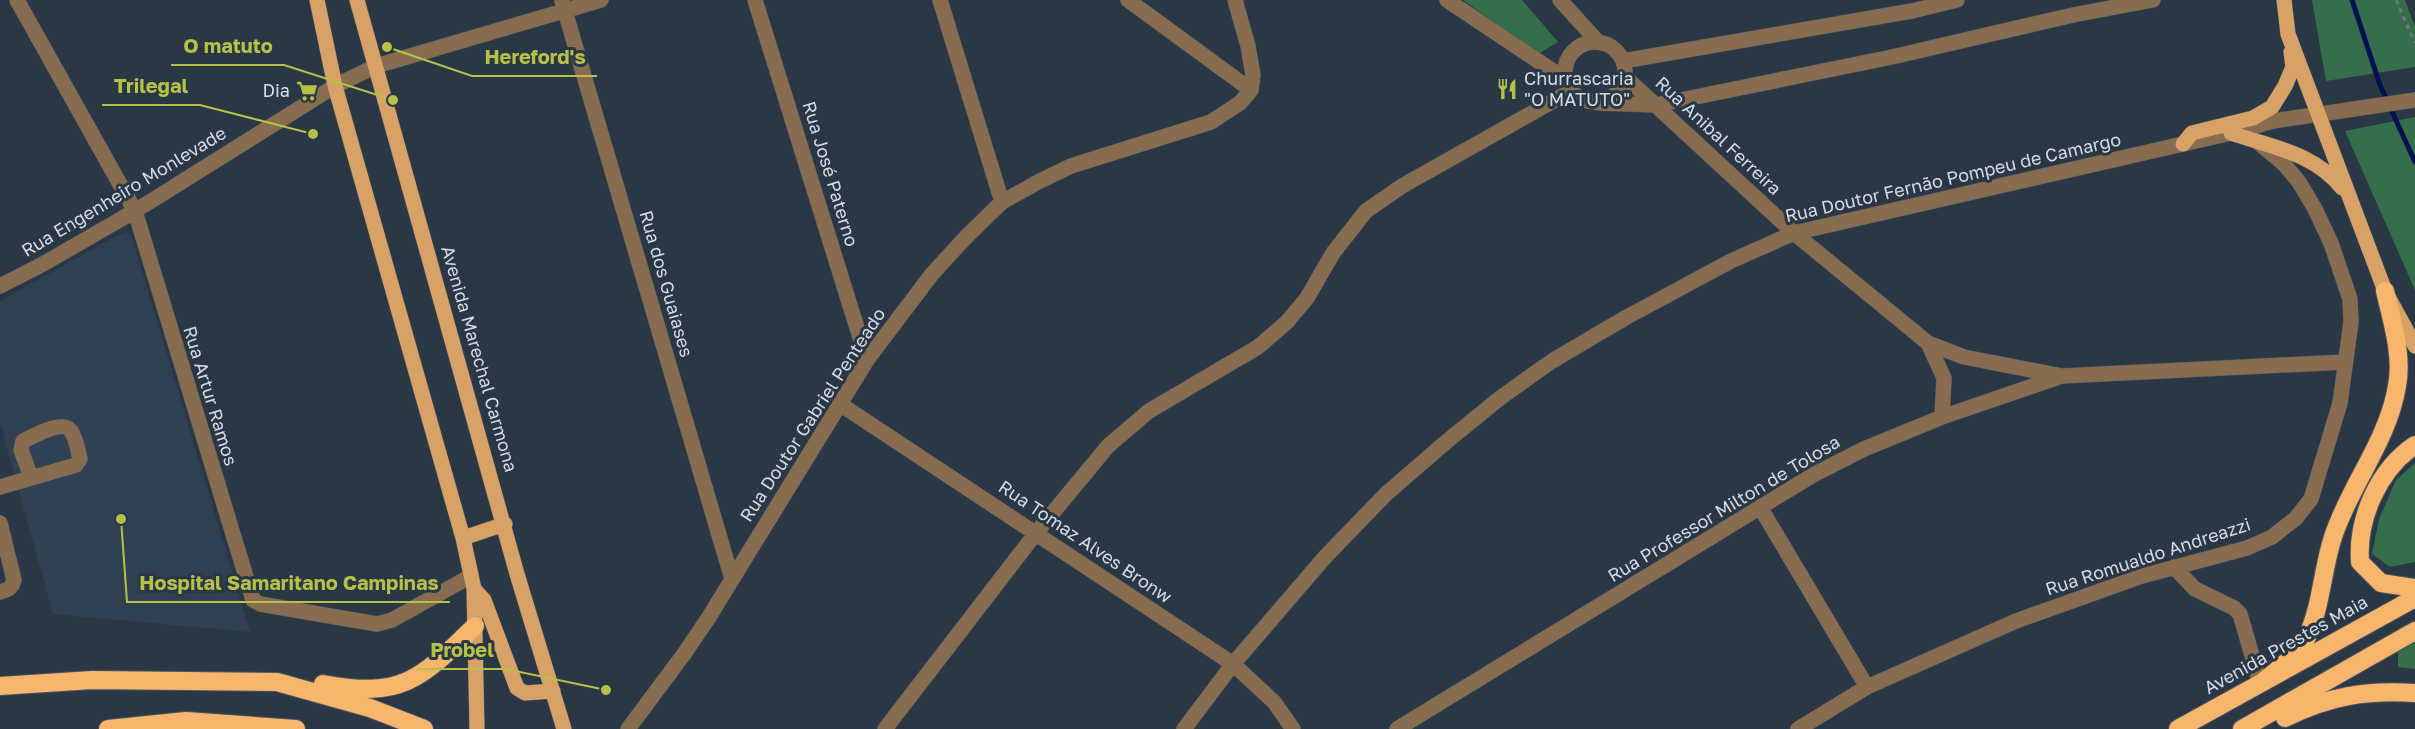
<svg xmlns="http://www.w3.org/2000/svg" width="2415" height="729" viewBox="0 0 2415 729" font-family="'Golos Text',sans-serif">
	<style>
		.built { fill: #304154 }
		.green { fill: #356e4a }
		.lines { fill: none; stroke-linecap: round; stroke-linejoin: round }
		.stream { stroke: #001151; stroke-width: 5 }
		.minor-casing { stroke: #485562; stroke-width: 16 }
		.major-casing { stroke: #485562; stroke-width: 16 }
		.highway-casing { stroke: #485562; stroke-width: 20 }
		.path { stroke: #6b7682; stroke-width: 3; stroke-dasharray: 4.5 4.5; stroke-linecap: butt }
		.minor { stroke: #876c50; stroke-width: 15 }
		.major { stroke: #d8a165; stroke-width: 15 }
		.highway { stroke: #f8b56c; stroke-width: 18 }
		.labels { text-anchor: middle; stroke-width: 6; stroke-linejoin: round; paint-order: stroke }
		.poi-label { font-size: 18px; fill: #d3dbe4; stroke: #2a3745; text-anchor: start }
		.street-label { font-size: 18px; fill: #d3dbe4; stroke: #2a3745 }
		.leader { fill: none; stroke: #b6c148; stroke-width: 2 }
		.callout-dot { fill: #b6c148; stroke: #2a3745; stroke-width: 2 }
		.callout-label { font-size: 20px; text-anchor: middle; font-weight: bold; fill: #b6c148; stroke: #2a3745; stroke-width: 6; stroke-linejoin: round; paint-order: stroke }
	</style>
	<rect width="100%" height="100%" fill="#2a3745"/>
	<!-- built -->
	<path class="built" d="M 126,232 L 132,238 L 250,632 L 53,614 L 0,423 L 0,301 L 111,239 Z"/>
	<!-- green -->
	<path class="green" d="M 1463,0 L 1522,0 L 1558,42 L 1538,54 Z
		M 2312,0 L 2405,0 L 2415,27 L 2415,67 L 2326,81 Z
		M 2415,117 L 2415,290 L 2345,131 Z
		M 2415,463 L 2415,562 L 2390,567 L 2372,554 L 2379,519 L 2396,480 Z
		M 2415,642 L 2415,669 L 2398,667 L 2398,651 Z"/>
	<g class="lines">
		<!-- stream -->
		<path class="stream" d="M 2352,0 L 2380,85 L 2415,162"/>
		<defs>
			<path id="minor" d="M 17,0 L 135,211 L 253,600 L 260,604 L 377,624 L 392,620 L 471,576
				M 755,0 L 867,360
				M 940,0 L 1002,202
				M 1128,0 L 1251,90
				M 1447,0 L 1565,79
				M 1560,0 L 1598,42
				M 562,1 L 732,579
				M1565 72a30 30 0 1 1 60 0a30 30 0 1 1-60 0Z
				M 1623,61 L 1912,11 L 1957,0
				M 1625,77 L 1794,233 L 1928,343 L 1964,357 L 2062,376
				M 1598,103 L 1656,105 L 1892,57 L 2073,15 L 2153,0
				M 0,286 L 43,264 L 135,211 L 335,86 L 376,66 L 601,0
				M 1928,343 L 1944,378 L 1942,417
				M 840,404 L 1233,664 L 1274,702 L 1293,729
				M 0,487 L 76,465 L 80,459 C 78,450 76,438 71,431 C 63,419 34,436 23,441 L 21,450 L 31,477
				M 1760,507 L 1867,687
				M 0,523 L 14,580 C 12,588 8,590 0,592
				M 2174,567 L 2195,589 L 2234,608 L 2240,614 L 2260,683
				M 628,729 L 684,654 L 709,617 L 867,360 L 932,274 L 966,237 L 1002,202 L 1040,181 L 1071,166 L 1211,122 L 1240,103 L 1251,90 L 1253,75 L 1248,46 L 1235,0
				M 885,729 L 1036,533 L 1108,446 L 1149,411 L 1258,347 L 1287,322 L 1307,298 L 1333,253 L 1366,211 L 1402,186 L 1571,91
				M 1184,729 L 1233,664 L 1325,557 L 1386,494 L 1446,442 L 1500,398 L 1552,361 L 1625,318 L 1731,261 L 1794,233 L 2231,133 L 2273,121 L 2415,100
				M 1397,729 L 1813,475 L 1864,449 L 1942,417 L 2062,376 L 2345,362
				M 1798,729 L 1867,687 L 2016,621 L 2142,576 L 2247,548 L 2272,537 L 2296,518 L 2311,499 L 2340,403 L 2351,322 L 2350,299 L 2331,243 L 2315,209 L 2299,182 L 2284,164 L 2259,143"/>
			<path id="major" d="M 317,0 L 335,86 L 463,538 L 474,589 L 477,729
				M 357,0 L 517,574 L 564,729
				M 2284,0 L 2288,34 L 2385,291 L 2415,346
				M 2231,133 C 2271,147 2315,153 2342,188
				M 2183,144 L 2192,133 L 2253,118 L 2272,107 L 2285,86 L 2293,67 L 2291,52
				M 463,538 L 505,524
				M 474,589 L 484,600 L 517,688 L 525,693 L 553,691"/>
			<path id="highway" d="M 2415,445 C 2378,470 2357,519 2360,562 L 2381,583 L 2415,588
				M 2264,681 C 2278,669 2297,655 2306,639 C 2322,606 2322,570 2333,537 C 2350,485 2388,441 2397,386 C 2403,356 2392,321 2385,291
				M 323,684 C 402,699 421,679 475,626
				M 0,686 L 92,680 L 277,682 L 370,708 L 424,729
				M 2285,718 C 2329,696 2366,690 2415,693
				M 108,729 L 186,721 L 296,729
				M 2178,729 L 2415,598
				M 2242,729 L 2415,631"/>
		</defs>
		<!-- minor casing -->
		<use href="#minor" class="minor-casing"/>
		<!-- major casing -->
		<use href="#major" class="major-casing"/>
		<!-- highway casing -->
		<use href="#highway" class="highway-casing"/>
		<!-- path -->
		<path class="path" d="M 2396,0 L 2415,43"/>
		<!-- minor -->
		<use href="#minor" class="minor"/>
		<!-- major -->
		<use href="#major" class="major"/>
		<!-- highway -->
		<use href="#highway" class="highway"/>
	</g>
	<!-- icons -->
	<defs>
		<symbol id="restaurant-bare" viewBox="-9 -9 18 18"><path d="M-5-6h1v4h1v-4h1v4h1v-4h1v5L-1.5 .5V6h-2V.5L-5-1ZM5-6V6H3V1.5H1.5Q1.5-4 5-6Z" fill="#b6c148" stroke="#2a3745" stroke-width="2.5" paint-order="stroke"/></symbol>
		<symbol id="supermarket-bare" viewBox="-9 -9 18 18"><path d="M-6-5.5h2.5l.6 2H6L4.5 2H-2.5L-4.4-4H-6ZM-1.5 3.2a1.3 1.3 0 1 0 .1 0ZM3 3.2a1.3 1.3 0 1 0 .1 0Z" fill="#b6c148" stroke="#2a3745" stroke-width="2.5" paint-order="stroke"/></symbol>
	</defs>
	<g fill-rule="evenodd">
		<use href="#restaurant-bare" x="1492" y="74" width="30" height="30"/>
		<use href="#supermarket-bare" x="292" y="76" width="30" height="30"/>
	</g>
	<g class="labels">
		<!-- poi labels -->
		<g class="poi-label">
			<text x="1524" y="85">Churrascaria<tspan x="1524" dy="21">"O MATUTO"</tspan></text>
			<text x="290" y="97" text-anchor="end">Dia</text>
		</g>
		<!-- street labels -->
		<g class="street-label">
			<text transform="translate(1718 136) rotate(43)" y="6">Rua Anibal Ferreira</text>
			<text transform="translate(830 174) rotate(73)" y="6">Rua José Paterno</text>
			<text transform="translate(1953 178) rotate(-13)" y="6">Rua Doutor Fernão Pompeu de Camargo</text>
			<text transform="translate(124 192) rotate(-31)" y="6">Rua Engenheiro Monlevade</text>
			<text transform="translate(666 284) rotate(74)" y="6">Rua dos Guaiases</text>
			<text transform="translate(479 359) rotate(74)" y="6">Avenida Marechal Carmona</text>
			<text transform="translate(210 396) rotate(73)" y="6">Rua Artur Ramos</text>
			<text transform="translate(813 415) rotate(-57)" y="6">Rua Doutor Gabriel Penteado</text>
			<text transform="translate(1724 509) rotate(-31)" y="6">Rua Professor Milton de Tolosa</text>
			<text transform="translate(1085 542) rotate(34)" y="6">Rua Tomaz Alves Bronw</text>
			<text transform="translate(2148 557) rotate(-18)" y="6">Rua Romualdo Andreazzi</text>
			<text transform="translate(2286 645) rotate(-29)" y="6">Avenida Prestes Maia</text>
		</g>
	</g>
	<!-- callouts -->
	<path class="leader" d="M393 100L284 65H171M387 47L472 76H597M313 134L200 105H102M121 519L127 602H450M606 690L506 669H418"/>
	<g class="callout-dot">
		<circle cx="393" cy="100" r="6"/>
		<circle cx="387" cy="47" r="6"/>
		<circle cx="313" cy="134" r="6"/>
		<circle cx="121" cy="519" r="6"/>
		<circle cx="606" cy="690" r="6"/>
	</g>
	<g class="callout-label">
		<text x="228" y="53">O matuto</text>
		<text x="535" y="64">Hereford's</text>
		<text x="151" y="93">Trilegal</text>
		<text x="289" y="590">Hospital Samaritano Campinas</text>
		<text x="462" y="657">Probel</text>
	</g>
</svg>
